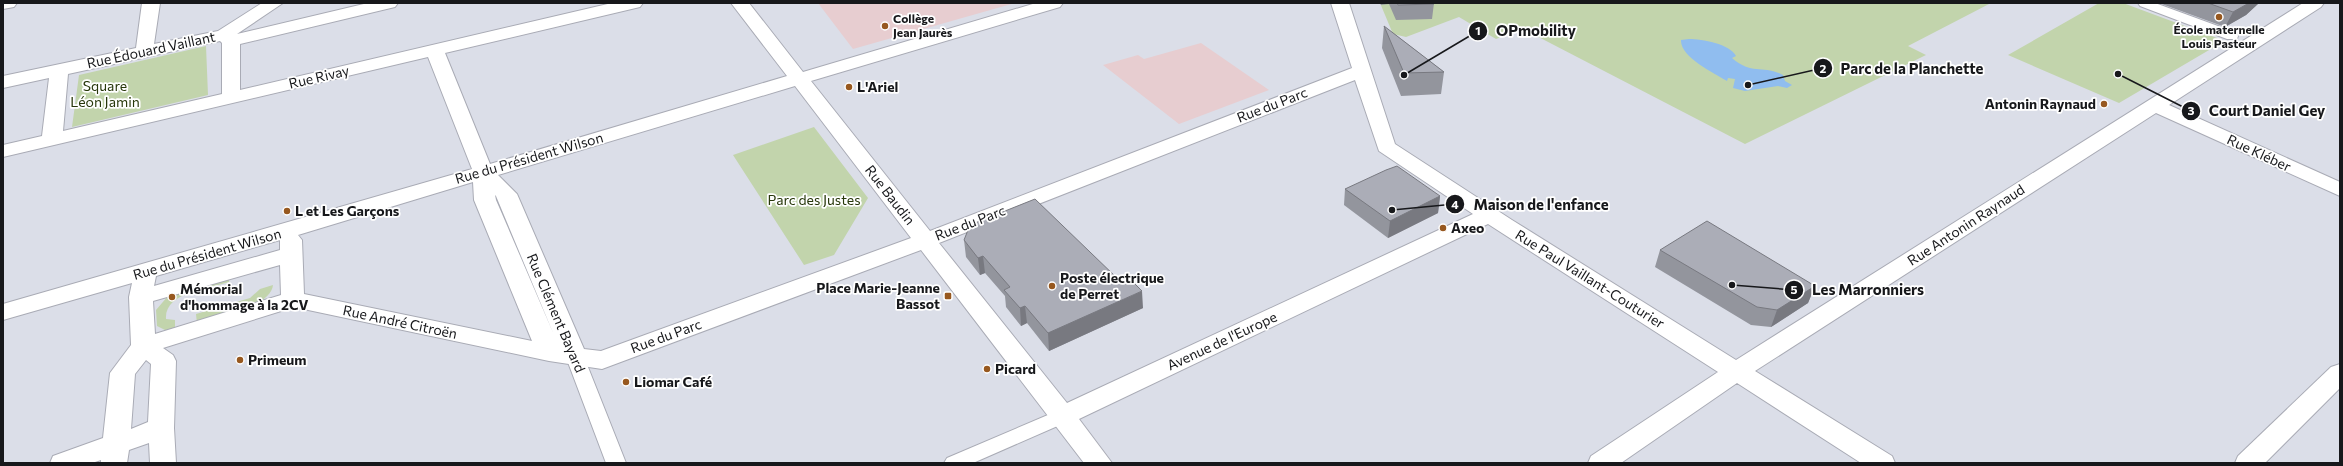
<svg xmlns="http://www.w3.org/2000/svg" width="2343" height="466" viewBox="0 0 2343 466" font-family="Commissioner,sans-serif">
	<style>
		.education { fill: #e7cdd0 }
		.green { fill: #c2d4ac }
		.water { fill: #90bdef }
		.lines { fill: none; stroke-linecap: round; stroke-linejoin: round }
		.pedestrian-casing { stroke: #a9abb5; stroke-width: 2 }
		.minor-casing { stroke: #a9abb5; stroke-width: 2 }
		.secondary-casing { stroke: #a9abb5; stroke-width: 2 }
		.pedestrian { fill: #fff; fill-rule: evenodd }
		.minor { fill: #fff; fill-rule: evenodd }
		.secondary { fill: #fff; fill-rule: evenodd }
		.wall { fill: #93959d }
		.shaded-wall { fill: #787980 }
		.building { fill: #abadb7; stroke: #787980 }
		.poi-dot { fill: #97581f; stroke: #fff; stroke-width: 1.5 }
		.labels { text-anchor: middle; stroke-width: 3.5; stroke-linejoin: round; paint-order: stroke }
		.far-poi-label { font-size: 12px; font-weight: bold; fill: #17181b; stroke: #fff; text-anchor: start }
		.street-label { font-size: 14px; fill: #17181b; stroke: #fff }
		.park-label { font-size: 14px; fill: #27370a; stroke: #fff }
		.poi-label { font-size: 14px; font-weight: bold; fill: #17181b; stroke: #fff; text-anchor: start }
		.leader { fill: none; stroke: #17181b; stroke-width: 1.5 }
		.callout-dot { fill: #17181b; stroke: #fff; stroke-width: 1.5 }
		.mark-label { font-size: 12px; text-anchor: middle; font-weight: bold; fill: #fff }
		.callout-label { font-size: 15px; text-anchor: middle; font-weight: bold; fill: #17181b; stroke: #fff; stroke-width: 3.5; stroke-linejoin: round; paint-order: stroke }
	</style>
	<rect width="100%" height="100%" fill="#dbdee8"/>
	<!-- education -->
	<path class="education" d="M 818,3 L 1015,3 L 853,49 Z
		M 1201,43 L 1269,90 L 1179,124 L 1103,65 L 1138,55 L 1144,59 Z"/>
	<!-- green -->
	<path class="green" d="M 1380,3 L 1991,3 L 1908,46 L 1926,55 L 1745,144 L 1523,29 L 1496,39 L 1459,17 L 1406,37 L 1393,34 Z
		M 2099,3 L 2123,3 L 2217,38 L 2221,43 L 2119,103 L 2008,55 Z
		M 206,46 L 208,95 L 72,127 L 79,75 Z
		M 814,127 L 868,198 L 834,255 L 804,265 L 733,155 Z
		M 229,276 L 229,282 C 210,288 164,292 166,319 L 175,320 L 175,330 L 165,330 L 157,326 L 156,310 L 168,296 Z
		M 273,285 C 271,307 216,318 197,324 L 196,314 L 250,298 L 260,289 Z"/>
	<!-- water -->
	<path class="water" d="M 1689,39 C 1702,39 1730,44 1736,56 L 1732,58 C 1753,76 1762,64 1783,75 L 1785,81 L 1792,85 L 1787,88 L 1778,86 L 1745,91 L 1733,88 L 1735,79 L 1728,78 L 1727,81 C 1714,73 1680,57 1681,40 Z"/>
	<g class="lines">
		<defs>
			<path id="pedestrian" d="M 2138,3 L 2155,3 L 2237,33 L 2238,36 L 2237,39 L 2227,39 L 2140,6 Z
				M 575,351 L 581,353 L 584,357 L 626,463 L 606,463 L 566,357 L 569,353 Z
				M 1062,409 L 1069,411 L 1071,416 L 1069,421 L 973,463 L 944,463 L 947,458 Z"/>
			<path id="minor" d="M 3,3 L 17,3 L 14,7 L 3,9 Z
				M 142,3 L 160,3 L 154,44 L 218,31 L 262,3 L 283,3 L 237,34 L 368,3 L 398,3 L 395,7 L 240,44 L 240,90 L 612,3 L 643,3 L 640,7 L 445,53 L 490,164 L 787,76 L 731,3 L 749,3 L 803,72 L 1036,3 L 1063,3 L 1060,7 L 811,81 L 930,231 L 1352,68 L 1331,3 L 1349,3 L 1395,144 L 1512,220 L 1736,360 L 2303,3 L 2324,3 L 2321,7 L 2169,105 L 2340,182 L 2340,196 L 2156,113 L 1755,371 L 1892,456 L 1895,463 L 1861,463 L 1737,383 L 1621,463 L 1588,463 L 1591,456 L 1718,372 L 1488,224 L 1079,419 L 1112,463 L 1084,463 L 921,250 L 602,369 L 549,361 L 294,307 L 163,348 L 173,355 L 176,361 L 174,428 L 176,463 L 150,463 L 149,443 L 129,450 L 127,463 L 101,463 L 101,460 L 92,463 L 50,463 L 53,456 L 103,438 L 110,373 L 131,345 L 129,297 L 132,283 L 3,320 L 3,304 L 472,169 L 428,57 L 3,157 L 3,145 L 42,136 L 49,78 L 3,88 L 3,76 L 136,48 ZM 220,41 L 222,43 L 222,94 L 63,131 L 68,74 ZM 1355,80 L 1379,151 L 1473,214 L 1067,403 L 939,243 ZM 795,86 L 911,238 L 601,351 L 584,349 L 517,194 L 498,175 ZM 473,182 L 474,200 L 532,341 L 304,294 L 302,240 L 298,235 ZM 495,195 L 496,196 L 554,335 L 496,200 ZM 280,240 L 280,250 L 154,286 L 156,276 ZM 280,265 L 281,295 L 155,334 L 153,301 ZM 146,360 L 151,364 L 148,422 L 131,429 L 135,374 Z"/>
			<path id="secondary" d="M 2340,364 L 2340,388 L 2265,463 L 2235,463 L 2238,456 L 2331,367 Z"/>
		</defs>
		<!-- pedestrian casing -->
		<use href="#pedestrian" class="pedestrian-casing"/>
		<!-- minor casing -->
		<use href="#minor" class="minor-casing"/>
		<!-- secondary casing -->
		<use href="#secondary" class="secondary-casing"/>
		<!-- pedestrian -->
		<use href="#pedestrian" class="pedestrian"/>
		<!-- minor -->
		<use href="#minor" class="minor"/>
		<!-- secondary -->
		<use href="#secondary" class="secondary"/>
	</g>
	<!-- wall -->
	<path class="wall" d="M 1380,3 L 1434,3 L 1432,19 L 1396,20 L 1389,4 L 1381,5 Z
		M 2159,3 L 2259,3 L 2246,15 L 2225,27 Z
		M 1384,26 L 1444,72 L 1441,94 L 1401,96 L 1382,48 Z
		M 1345,189 L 1440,196 L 1438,213 L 1388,238 L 1344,205 Z
		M 964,240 L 1143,308 L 1049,351 L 1027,323 L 1021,326 L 1006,307 L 1005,296 L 985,273 L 980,275 L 966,257 Z
		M 1660,250 L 1815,286 L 1808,303 L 1771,327 L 1751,325 L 1655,267 Z"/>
	<!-- shaded-wall -->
	<path class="shaded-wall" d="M 2249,3 L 2259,3 L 2246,15 L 2225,27 L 2233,12 Z
		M 1440,196 L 1438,213 L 1388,238 L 1390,221 Z
		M 983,256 L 985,273 L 980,275 L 978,258 Z
		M 1815,286 L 1808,303 L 1771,327 L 1777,310 Z
		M 1142,291 L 1143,308 L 1049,351 L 1048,333 Z
		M 1025,306 L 1027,323 L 1021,326 L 1020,308 Z"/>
	<!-- building -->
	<path class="building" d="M 1397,3 L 1434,3 L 1434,4 L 1398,5 Z
		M 2208,3 L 2249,3 L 2233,12 Z
		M 1384,26 L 1444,72 L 1404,73 Z
		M 1397,166 L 1440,196 L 1390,221 L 1345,189 L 1386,170 Z
		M 1035,199 L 1118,279 L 1126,275 L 1142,291 L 1048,333 L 1025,306 L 1020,308 L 1004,290 L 1010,287 L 983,256 L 978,258 L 964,240 L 970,225 Z
		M 1707,221 L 1815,286 L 1777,310 L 1757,307 L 1660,250 Z"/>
	<!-- markers -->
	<g class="poi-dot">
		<circle cx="2219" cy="17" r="4"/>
		<circle cx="885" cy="26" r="4"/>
		<circle cx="849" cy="87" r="4"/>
		<circle cx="2104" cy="104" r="4"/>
		<circle cx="287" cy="211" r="4"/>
		<circle cx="1443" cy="228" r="4"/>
		<circle cx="1052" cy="286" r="4"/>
		<rect x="944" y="292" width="8" height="8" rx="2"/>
		<circle cx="172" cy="297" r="4"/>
		<circle cx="240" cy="360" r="4"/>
		<circle cx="987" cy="369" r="4"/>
		<circle cx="626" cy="382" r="4"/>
	</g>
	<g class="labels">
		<!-- far-poi labels -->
		<g class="far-poi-label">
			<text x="893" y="23">Collège<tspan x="893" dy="14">Jean Jaurès</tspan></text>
			<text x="2219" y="34" text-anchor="middle">École maternelle<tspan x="2219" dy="14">Louis Pasteur</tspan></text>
		</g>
		<!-- street labels -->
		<g class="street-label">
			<text transform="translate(151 50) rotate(-12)" y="5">Rue Édouard Vaillant</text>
			<text transform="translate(319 77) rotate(-13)" y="5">Rue Rivay</text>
			<text transform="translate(1272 105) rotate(-21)" y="5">Rue du Parc</text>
			<text transform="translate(2259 153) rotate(25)" y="5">Rue Kléber</text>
			<text transform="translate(529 158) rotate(-16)" y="5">Rue du Président Wilson</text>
			<text transform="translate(890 195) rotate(52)" y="5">Rue Baudin</text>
			<text transform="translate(970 223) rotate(-21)" y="5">Rue du Parc</text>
			<text transform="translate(1966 225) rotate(-33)" y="5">Rue Antonin Raynaud</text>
			<text transform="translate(207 254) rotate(-16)" y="5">Rue du Président Wilson</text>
			<text transform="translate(1590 279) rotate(32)" y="5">Rue Paul Vaillant-Couturier</text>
			<text transform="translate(556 313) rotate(67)" y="5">Rue Clément Bayard</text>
			<text transform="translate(400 322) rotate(12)" y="5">Rue André Citroën</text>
			<text transform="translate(666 336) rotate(-20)" y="5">Rue du Parc</text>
			<text transform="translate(1222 341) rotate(-25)" y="5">Avenue de l'Europe</text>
		</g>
		<!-- park labels -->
		<g class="park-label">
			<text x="105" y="91">Square<tspan x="105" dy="16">Léon Jamin</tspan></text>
			<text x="814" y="205">Parc des Justes</text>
		</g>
		<!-- poi labels -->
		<g class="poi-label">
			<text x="857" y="92">L'Ariel</text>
			<text x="2096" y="109" text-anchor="end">Antonin Raynaud</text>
			<text x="295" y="216">L et Les Garçons</text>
			<text x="1451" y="233">Axeo</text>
			<text x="1060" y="283">Poste électrique<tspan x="1060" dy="16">de Perret</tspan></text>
			<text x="940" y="293" text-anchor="end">Place Marie-Jeanne<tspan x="940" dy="16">Bassot</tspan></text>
			<text x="180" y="294">Mémorial<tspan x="180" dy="16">d'hommage à la 2CV</tspan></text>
			<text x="248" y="365">Primeum</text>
			<text x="995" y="374">Picard</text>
			<text x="634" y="387">Liomar Café</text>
		</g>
	</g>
	<!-- callouts -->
	<path class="leader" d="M1404 75L1478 31M1748 85L1823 68M2118 74L2191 111M1392 210L1455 204M1732 285L1794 290"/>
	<g class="callout-dot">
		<circle cx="1404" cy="75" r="4"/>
		<circle cx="1748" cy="85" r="4"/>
		<circle cx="2118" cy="74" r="4"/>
		<circle cx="1392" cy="210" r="4"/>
		<circle cx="1732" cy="285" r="4"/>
		<circle cx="1478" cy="31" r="10"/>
		<circle cx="1823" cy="68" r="10"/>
		<circle cx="2191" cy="111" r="10"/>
		<circle cx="1455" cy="204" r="10"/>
		<circle cx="1794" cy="290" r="10"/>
	</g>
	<g class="mark-label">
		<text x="1478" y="35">1</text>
		<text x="1823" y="73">2</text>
		<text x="2191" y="115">3</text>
		<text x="1455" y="209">4</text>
		<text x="1794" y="294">5</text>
	</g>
	<g class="callout-label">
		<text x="1536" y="36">OPmobility</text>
		<text x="1912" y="74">Parc de la Planchette</text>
		<text x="2267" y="116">Court Daniel Gey</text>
		<text x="1541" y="210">Maison de l'enfance</text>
		<text x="1868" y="295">Les Marronniers</text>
	</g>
	<!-- border -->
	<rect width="2343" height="466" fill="none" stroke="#17181b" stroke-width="8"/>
</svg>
